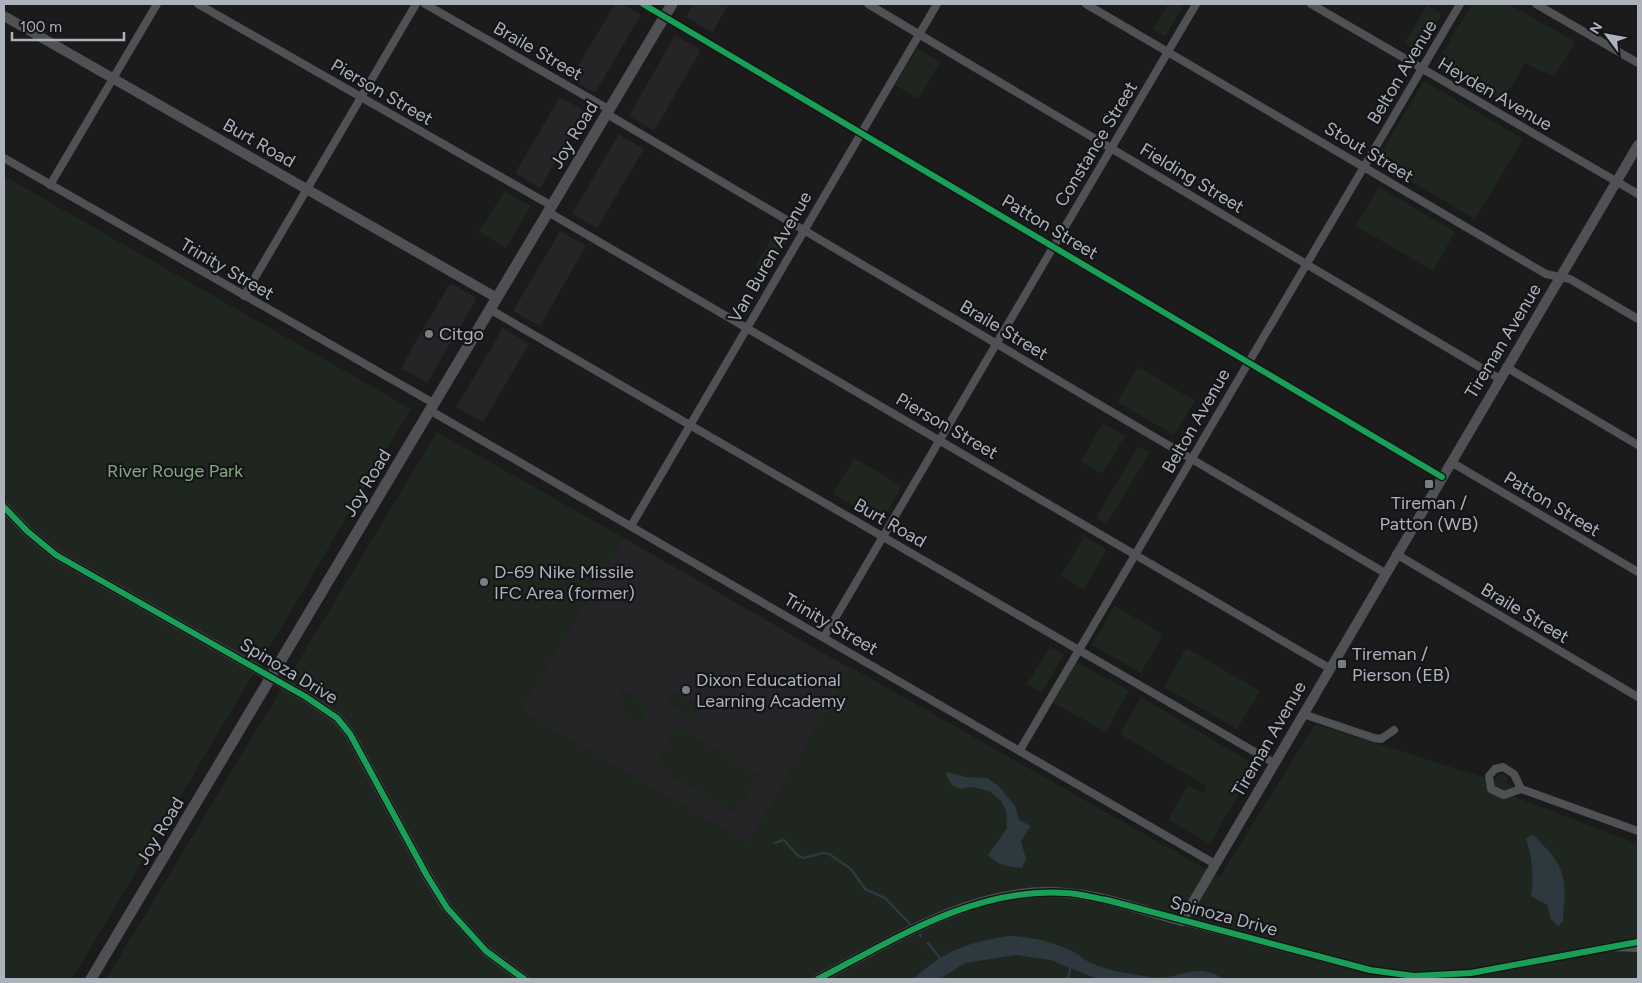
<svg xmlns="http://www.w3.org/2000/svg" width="1642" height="983" viewBox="0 0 1642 983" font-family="Figtree,sans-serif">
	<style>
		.built { fill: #252528 }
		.green { fill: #1e261f }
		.water { fill: #2d383f }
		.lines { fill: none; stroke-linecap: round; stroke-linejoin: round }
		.stream { stroke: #2d383f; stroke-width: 2.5 }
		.minor { stroke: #4f5155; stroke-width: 8 }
		.tertiary { stroke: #4f5155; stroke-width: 10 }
		.secondary { stroke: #4e5053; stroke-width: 11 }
		.cycleway-casing { stroke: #151518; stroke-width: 9 }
		.cycleway { stroke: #1a9f57; stroke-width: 6 }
		.poi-dot { fill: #797e85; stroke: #151518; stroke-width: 2 }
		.labels { text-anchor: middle; stroke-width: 4.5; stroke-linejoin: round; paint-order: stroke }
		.street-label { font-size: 18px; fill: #acb3bd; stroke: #151518 }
		.poi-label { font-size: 18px; fill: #acb3bd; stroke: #151518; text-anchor: start }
		.park-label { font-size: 18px; fill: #84a882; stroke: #151518 }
	</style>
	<rect width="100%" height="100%" fill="#1b1b1c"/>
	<!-- built -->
	<path class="built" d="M 615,4 L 623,4 L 641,15 L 595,93 L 570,79 Z
		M 693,4 L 729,4 L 712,33 L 686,17 Z
		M 675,35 L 701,50 L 654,131 L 629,116 Z
		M 560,97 L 585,111 L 540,188 L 515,173 Z
		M 619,134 L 644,149 L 597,228 L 572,214 Z
		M 560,231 L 586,246 L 540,326 L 513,311 Z
		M 450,283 L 477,298 L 427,383 L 401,368 Z
		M 503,328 L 529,344 L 483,422 L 456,407 Z
		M 624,538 L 851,669 L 748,844 L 520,711 Z"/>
	<!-- green -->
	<path class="green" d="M 1168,4 L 1184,4 L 1165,36 L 1153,29 Z
		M 1472,4 L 1508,4 L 1576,42 L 1554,77 L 1525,63 L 1502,102 L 1436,64 Z
		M 1427,5 L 1442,14 L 1419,52 L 1405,43 Z
		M 917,49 L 940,62 L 918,99 L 895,85 Z
		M 1424,81 L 1523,139 L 1475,219 L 1376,161 Z
		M 4,176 L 411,409 L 72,979 L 4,979 Z
		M 1379,187 L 1455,232 L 1433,271 L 1356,226 Z
		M 504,191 L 531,206 L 506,248 L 479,232 Z
		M 776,231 L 788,238 L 767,274 L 755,266 Z
		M 1138,367 L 1195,401 L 1174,435 L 1117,402 Z
		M 1103,423 L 1125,436 L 1102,474 L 1081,461 Z
		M 437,432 L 624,538 L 520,711 L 748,844 L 851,669 L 847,665 L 1220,877 L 1315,724 L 1495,781 L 1498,775 L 1504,774 L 1508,778 L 1507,784 L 1516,787 L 1512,796 L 1638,844 L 1638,979 L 106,979 Z
		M 1139,446 L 1150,452 L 1107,524 L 1096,518 Z
		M 854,458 L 902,486 L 881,522 L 833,494 Z
		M 1084,536 L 1107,550 L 1084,589 L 1061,576 Z
		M 1115,606 L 1163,634 L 1141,673 L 1092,645 Z
		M 1050,647 L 1064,655 L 1041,693 L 1027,684 Z
		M 1186,648 L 1260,691 L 1237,729 L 1164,687 Z
		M 1077,662 L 1129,691 L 1106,732 L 1053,703 Z
		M 622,689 L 650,705 L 639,724 L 611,707 Z
		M 673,691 L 697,704 L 696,707 L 700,709 L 694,719 L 666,702 Z
		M 1141,697 L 1255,765 L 1210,844 L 1168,820 L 1188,785 L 1203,793 L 1206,786 L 1120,734 Z
		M 677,726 L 760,775 L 737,814 L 654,766 Z"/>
	<!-- water -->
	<path class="water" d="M 947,772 L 966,777 L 987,778 L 999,786 L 1015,806 L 1019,820 L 1031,826 L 1021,841 L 1026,859 L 1022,868 C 1009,867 998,865 988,855 L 1007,828 L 1006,811 L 1001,801 L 989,791 L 972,787 L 960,789 L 952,785 L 946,775 Z
		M 1531,835 C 1537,837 1538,840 1543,845 C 1569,871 1565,886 1563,922 L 1558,926 L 1551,919 L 1547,905 L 1531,896 C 1534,880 1532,855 1526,839 Z
		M 1009,936 C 1030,936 1053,942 1072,951 C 1079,954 1084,960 1091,963 C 1109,971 1131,974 1151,977 C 1180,981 1195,960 1224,979 L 1097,979 L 1051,960 L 1016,955 L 965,963 L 940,979 L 913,979 C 944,951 968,942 1009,936 Z"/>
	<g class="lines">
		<!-- stream -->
		<path class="stream" d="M 775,843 L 784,840 L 797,855 L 803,858 L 823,853 L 829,854 L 851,869 L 865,889 L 885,898 L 912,926
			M 920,935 L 921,936
			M 928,943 L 940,958
			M 1068,979 L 1071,964"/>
		<!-- minor -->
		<path class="minor" d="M 198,4 L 552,206
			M 425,4 L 610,110
			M 643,4 L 1442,477
			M 868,4 L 1500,379
			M 1086,4 L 1546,274 L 1570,279 L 1638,319
			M 1311,4 L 1638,194
			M 1536,4 L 1638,63
			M 607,114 L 1385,573
			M 4,158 L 435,404
			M 50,185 L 157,4
			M 548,212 L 1329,668
			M 244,296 L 416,4
			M 491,310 L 1274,763
			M 1506,367 L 1638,445
			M 431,411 L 1215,864
			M 1451,462 L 1638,572
			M 631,526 L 937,4
			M 1396,554 L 1638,697
			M 824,637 L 1196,4
			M 1303,714 L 1374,738 L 1381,739 L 1394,730
			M 1020,750 L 1460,4
			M 1503,767 L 1514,774 L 1521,789 L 1504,795 L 1491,789 L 1489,776 L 1495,769 Z
			M 1521,789 L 1638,831
			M 1182,921 L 1370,970 L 1414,976 L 1471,973 L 1609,947 L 1638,948"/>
		<!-- tertiary -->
		<path class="tertiary" d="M 4,16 L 497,298
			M 4,507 L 27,531 L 56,555 L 306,697 L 337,718 L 350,734 L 426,874 L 447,908 L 486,951 L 524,979
			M 818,979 C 895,940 977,884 1067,893 C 1106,896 1144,911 1182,921 L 1638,145"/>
		<!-- secondary -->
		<path class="secondary" d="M 91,979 L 672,4"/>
		<defs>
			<path id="cycleway" d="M 643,4 L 1442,477
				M 4,507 L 27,531 L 56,555 L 306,697 L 337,718 L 350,734 L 426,874 L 447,908 L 486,951 L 524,979
				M 818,979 C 896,939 974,887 1065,893 C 1079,893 1093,898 1107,900 L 1370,970 L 1414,976 L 1471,973 L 1638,942"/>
		</defs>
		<!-- cycleway casing -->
		<use href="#cycleway" class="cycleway-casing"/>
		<!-- cycleway -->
		<use href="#cycleway" class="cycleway"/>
	</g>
	<!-- markers -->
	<g class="poi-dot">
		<circle cx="429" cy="334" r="5"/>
		<rect x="1424" y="479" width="10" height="10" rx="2.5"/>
		<circle cx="484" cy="582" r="5"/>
		<rect x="1337" y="659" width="10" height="10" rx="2.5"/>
		<circle cx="686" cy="690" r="5"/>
	</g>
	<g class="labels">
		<!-- street labels -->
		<g class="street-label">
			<text transform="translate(538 51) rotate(30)" y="6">Braile Street</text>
			<text transform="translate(1402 72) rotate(-59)" y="6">Belton Avenue</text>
			<text transform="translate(382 92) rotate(30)" y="6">Pierson Street</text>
			<text transform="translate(1495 94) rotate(30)" y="6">Heyden Avenue</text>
			<text transform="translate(574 135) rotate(-59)" y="6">Joy Road</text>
			<text transform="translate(259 143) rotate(30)" y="6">Burt Road</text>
			<text transform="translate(1096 144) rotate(-59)" y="6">Constance Street</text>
			<text transform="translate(1369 152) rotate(31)" y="6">Stout Street</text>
			<text transform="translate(1192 178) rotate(31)" y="6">Fielding Street</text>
			<text transform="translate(1050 227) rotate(31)" y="6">Patton Street</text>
			<text transform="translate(770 257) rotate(-60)" y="6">Van Buren Avenue</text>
			<text transform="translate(227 269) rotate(30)" y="6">Trinity Street</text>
			<text transform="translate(1004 330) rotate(31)" y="6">Braile Street</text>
			<text transform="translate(1503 341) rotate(-59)" y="6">Tireman Avenue</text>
			<text transform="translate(1196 421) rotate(-60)" y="6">Belton Avenue</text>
			<text transform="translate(947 426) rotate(30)" y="6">Pierson Street</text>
			<text transform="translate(367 483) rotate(-59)" y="6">Joy Road</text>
			<text transform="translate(1552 504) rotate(31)" y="6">Patton Street</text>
			<text transform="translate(890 523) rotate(30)" y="6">Burt Road</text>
			<text transform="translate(1525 613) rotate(31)" y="6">Braile Street</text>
			<text transform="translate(831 624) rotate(30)" y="6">Trinity Street</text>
			<text transform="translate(289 671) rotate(31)" y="6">Spinoza Drive</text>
			<text transform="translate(1269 739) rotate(-60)" y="6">Tireman Avenue</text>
			<text transform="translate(160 831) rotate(-59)" y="6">Joy Road</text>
			<text transform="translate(1224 916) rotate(15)" y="6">Spinoza Drive</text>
		</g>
		<!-- poi labels -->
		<g class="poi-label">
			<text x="439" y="340">Citgo</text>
			<text x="1429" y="509" text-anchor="middle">Tireman /<tspan x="1429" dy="21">Patton (WB)</tspan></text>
			<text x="494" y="578">D-69 Nike Missile<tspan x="494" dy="21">IFC Area (former)</tspan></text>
			<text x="1352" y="660">Tireman /<tspan x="1352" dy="21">Pierson (EB)</tspan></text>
			<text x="696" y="686">Dixon Educational<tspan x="696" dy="21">Learning Academy</tspan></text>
		</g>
		<!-- park labels -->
		<g class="park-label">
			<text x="175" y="477">River Rouge Park</text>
		</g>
	</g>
	<!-- border -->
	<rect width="1642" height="983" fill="none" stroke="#acb3bd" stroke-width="10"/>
	<!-- north arrow -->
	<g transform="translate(1607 35) rotate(302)" stroke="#151518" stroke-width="4" paint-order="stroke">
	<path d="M0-4L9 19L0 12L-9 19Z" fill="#acb3bd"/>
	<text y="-8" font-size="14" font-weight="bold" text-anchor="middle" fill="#acb3bd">N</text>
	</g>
	<!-- scale -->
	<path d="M12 32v8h112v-8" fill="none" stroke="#acb3bd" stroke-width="2.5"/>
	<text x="20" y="32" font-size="15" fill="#acb3bd" stroke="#151518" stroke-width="4" paint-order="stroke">100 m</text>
</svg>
